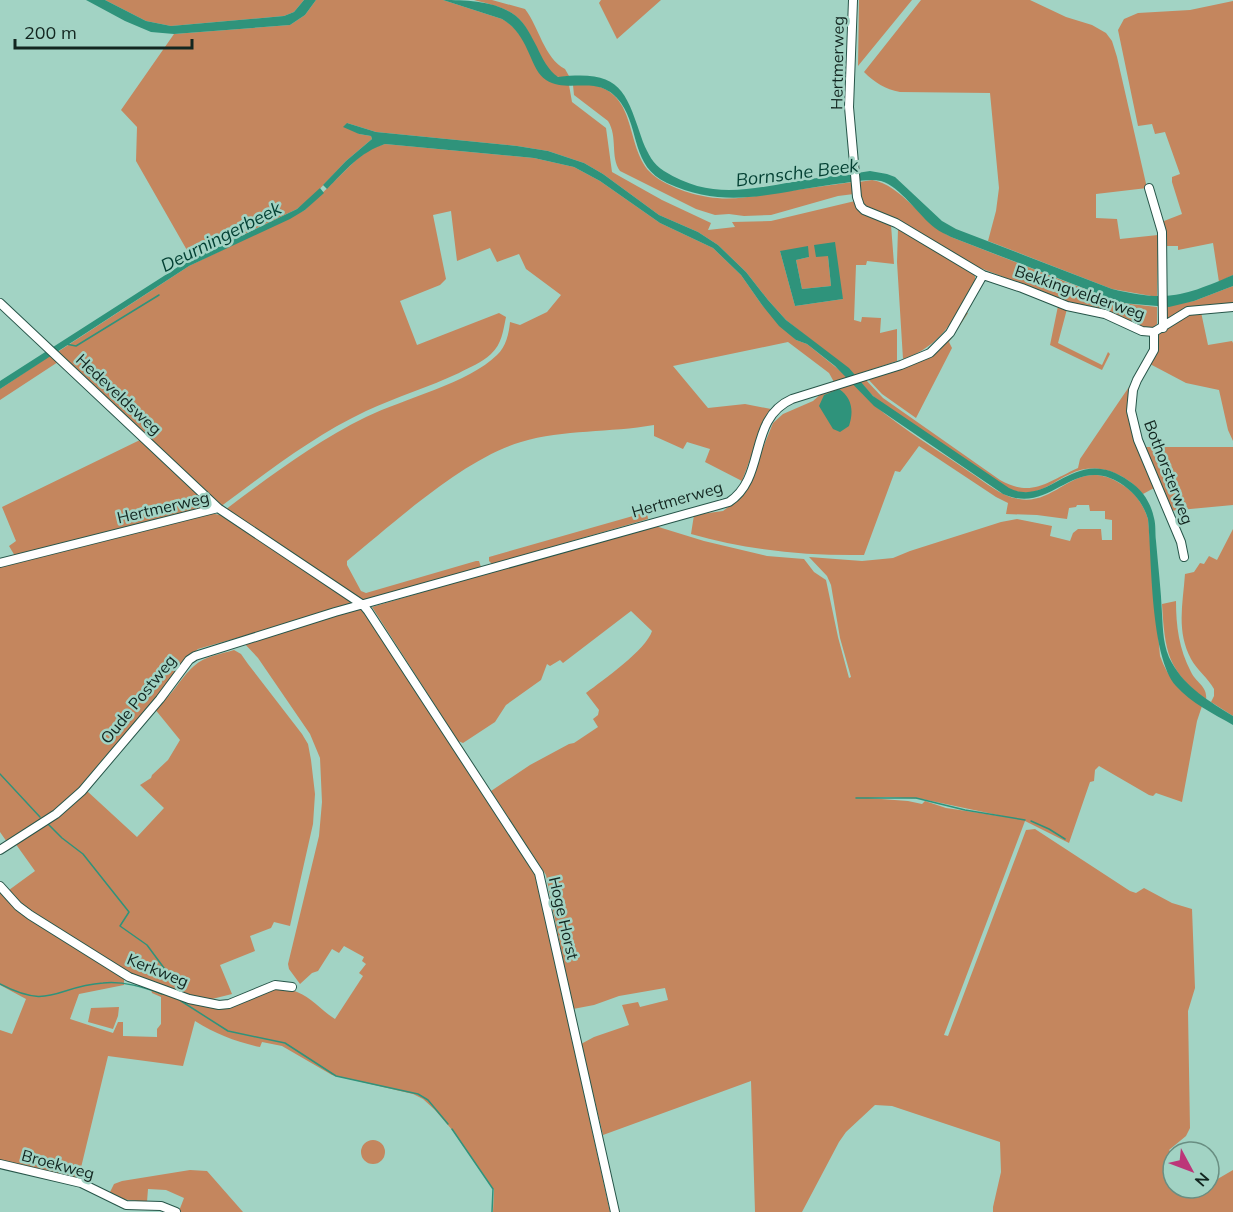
<svg xmlns="http://www.w3.org/2000/svg" width="1233" height="1212" viewBox="0 0 1233 1212" font-family="Mulish,sans-serif">
	<style>
		.green { fill: #c4865e; fill-rule: evenodd }
		.water { fill: #2f937b }
		.lines { fill: none; stroke-linecap: round; stroke-linejoin: round }
		.stream { stroke: #2f937b; stroke-width: 1.5 }
		.minor-casing { stroke: #275549; stroke-width: 10 }
		.minor { stroke: #fff; stroke-width: 8 }
		.labels { text-anchor: middle; stroke-width: 5; stroke-linejoin: round; paint-order: stroke }
		.street-label { font-size: 16px; fill: #132620; stroke: #a2d3c4 }
		.water-label { font-size: 18px; font-style: italic; fill: #023f32; stroke: #a2d3c4 }
	</style>
	<rect width="100%" height="100%" fill="#a2d3c4"/>
	<!-- green -->
	<path class="green" d="M 105,0 L 304,0 L 294,12 L 284,16 L 171,26 L 146,21 Z
		M 316,0 L 443,0 L 502,19 C 515,26 520,36 529,47 C 539,60 550,72 561,85 L 569,85 L 572,102 L 606,128 L 612,172 L 662,200 L 711,223 L 708,230 L 735,227 L 732,222 L 771,221 L 855,201 L 864,213 L 891,225 L 894,264 L 867,261 L 866,265 L 856,265 L 854,320 L 861,322 L 862,317 L 881,318 L 880,333 L 897,329 L 897,361 L 855,375 L 786,320 L 768,300 L 746,272 L 718,245 L 698,232 L 659,215 L 603,174 L 584,163 L 548,151 L 517,146 L 376,132 L 347,123 L 359,134 L 371,136 L 372,139 L 346,161 L 314,195 L 297,209 L 192,259 L 136,161 L 137,127 L 121,110 L 174,34 L 290,25 L 305,15 ZM 780,251 L 809,257 L 796,260 L 802,289 L 831,286 L 828,256 L 843,299 L 795,306 Z
		M 474,0 L 492,0 L 525,9 C 539,27 544,58 565,69 L 569,76 C 564,77 559,78 555,76 C 538,63 534,32 517,17 C 506,7 488,4 474,0 Z
		M 601,0 L 661,0 L 617,39 L 599,3 Z
		M 859,0 L 912,0 L 858,66 Z
		M 921,0 L 1030,0 L 1066,17 L 1092,25 L 1106,33 L 1112,41 L 1117,57 L 1147,188 L 1096,194 L 1096,218 L 1117,219 L 1120,239 L 1158,235 L 1157,297 L 1112,289 L 988,241 L 996,211 L 999,188 L 990,93 L 900,92 C 885,89 875,83 864,72 Z
		M 1233,1 L 1233,275 L 1219,282 L 1213,243 L 1178,250 L 1178,246 L 1164,246 L 1164,221 L 1182,214 L 1172,182 L 1172,177 L 1180,174 L 1165,132 L 1155,134 L 1152,124 L 1138,126 L 1118,30 L 1124,19 L 1138,13 L 1190,10 Z
		M 587,84 C 639,90 624,145 650,172 C 663,185 689,194 708,197 C 732,201 756,196 781,192 C 805,189 829,185 853,182 L 854,194 L 838,196 L 771,215 L 744,216 L 729,214 L 715,215 L 696,209 L 620,171 C 610,157 618,137 608,121 L 574,95 L 573,85 Z
		M 385,144 L 534,158 L 574,167 L 600,181 L 660,223 L 713,248 L 741,275 L 762,305 L 796,340 L 807,344 L 848,377 L 834,382 L 829,373 L 788,342 L 673,366 L 708,408 L 745,404 L 771,409 L 766,416 L 742,481 L 705,462 L 710,449 L 687,442 L 683,449 L 654,436 L 654,425 C 610,433 564,429 521,442 C 463,459 395,522 347,561 L 347,565 L 361,591 L 366,593 L 476,561 L 479,561 L 481,567 L 363,601 L 225,510 C 269,477 315,442 366,417 C 403,399 469,383 497,355 C 506,347 509,333 510,322 L 520,325 L 547,312 L 561,295 L 526,269 L 519,254 L 497,262 L 490,248 L 457,261 L 451,211 L 433,215 L 446,279 L 440,285 L 400,301 L 417,345 L 499,313 L 506,317 C 503,331 502,344 491,354 C 481,363 470,367 459,373 C 429,387 396,397 366,411 C 313,436 266,473 220,507 L 56,353 L 189,266 L 305,210 L 357,159 L 372,148 Z
		M 872,180 C 902,185 922,222 951,237 L 1105,297 L 1122,303 L 1157,307 L 1157,324 L 1154,327 L 1145,328 L 1079,306 L 975,266 L 861,205 L 859,182 Z
		M 898,229 L 972,272 L 975,276 L 975,285 C 954,318 942,346 903,359 L 897,262 Z
		M 1233,286 L 1233,304 L 1168,319 L 1166,317 L 1165,306 L 1194,301 Z
		M 1058,306 L 1067,309 L 1058,343 L 1102,365 L 1108,352 L 1110,354 L 1102,370 L 1050,345 Z
		M 965,312 L 968,313 L 949,342 L 952,348 L 916,418 L 882,394 L 867,378 L 921,360 Z
		M 1201,312 L 1208,345 L 1232,341 L 1233,343 L 1233,441 L 1228,430 L 1219,390 L 1186,383 L 1150,364 L 1157,335 L 1181,317 Z
		M 51,355 L 58,362 L 0,400 L 0,389 Z
		M 864,378 L 883,398 L 1000,480 C 1032,498 1047,482 1078,468 L 1080,459 L 1133,381 C 1117,416 1141,456 1154,488 L 1143,494 C 1125,473 1096,461 1070,474 C 1054,481 1039,496 1019,492 C 1002,489 983,472 969,462 C 937,440 904,421 874,397 C 869,392 864,386 859,380 Z
		M 852,382 C 859,390 866,398 874,405 C 904,430 939,451 971,473 C 985,482 1002,497 1019,499 C 1058,506 1076,455 1121,484 C 1135,492 1143,504 1148,519 L 1160,656 C 1168,679 1182,693 1202,706 L 1197,721 L 1182,802 L 1156,793 L 1153,796 L 1149,795 L 1099,766 L 1095,770 L 1094,781 L 1090,782 L 1069,843 L 1025,821 L 944,1035 L 948,1036 L 1026,830 L 1035,829 L 1130,891 L 1136,893 L 1144,888 L 1172,903 L 1192,909 L 1195,988 L 1188,1011 L 1190,1128 L 1186,1136 L 1169,1150 L 1173,1155 L 1173,1188 L 1183,1188 L 1180,1195 L 1187,1197 L 1202,1188 L 1209,1188 L 1209,1184 L 1233,1170 L 1233,1212 L 993,1212 L 993,1207 L 1001,1172 L 1000,1142 L 892,1106 L 875,1105 L 846,1132 L 839,1142 L 802,1212 L 755,1212 L 751,1081 L 603,1135 L 581,1044 L 594,1037 L 629,1025 L 622,1005 L 638,1002 L 640,1007 L 668,1000 L 665,988 L 619,996 L 594,1005 L 573,1009 L 546,875 L 491,791 L 530,765 L 569,744 L 574,743 L 598,727 L 593,719 L 598,715 L 599,710 L 586,693 C 603,680 646,650 652,631 L 631,611 L 563,663 L 560,660 L 550,666 L 547,664 L 541,680 L 506,705 L 495,722 L 463,743 L 458,741 L 372,607 L 652,525 L 704,541 L 767,556 L 804,559 L 814,572 L 826,580 L 838,637 L 849,678 L 851,677 L 840,638 L 831,585 L 827,576 L 809,557 L 862,561 L 893,558 L 910,551 L 1001,522 L 1017,519 L 1052,526 L 1050,536 L 1070,541 L 1073,533 L 1078,529 L 1101,529 L 1102,540 L 1112,540 L 1112,520 L 1105,519 L 1105,511 L 1090,511 L 1089,505 L 1077,505 L 1076,507 L 1069,508 L 1067,519 L 1037,515 L 1006,514 L 1008,503 L 996,497 L 919,446 L 900,472 L 895,471 L 864,555 C 806,556 747,550 691,534 L 694,515 L 723,511 L 740,498 L 748,485 L 773,423 L 783,414 L 813,401 L 821,394 ZM 887,797 L 922,799 L 1007,817 L 946,808 L 925,801 L 922,804 L 908,801 L 868,798 Z
		M 142,439 L 207,500 L 206,507 L 15,556 L 9,546 L 16,541 L 2,507 Z
		M 1143,447 L 1233,447 L 1233,505 L 1169,511 Z
		M 647,512 L 648,519 L 492,564 L 489,561 L 489,557 Z
		M 210,513 L 220,515 L 356,604 L 198,649 L 191,655 L 148,707 L 69,799 L 56,810 L 7,842 L 0,832 L 0,566 Z
		M 1233,529 L 1233,716 L 1211,702 L 1214,696 L 1214,689 C 1208,678 1197,670 1191,659 C 1176,631 1183,603 1185,574 L 1194,572 L 1200,563 L 1204,564 L 1209,556 L 1217,560 Z
		M 1176,601 C 1176,626 1179,649 1191,672 C 1196,683 1208,686 1206,700 C 1167,670 1165,651 1162,604 Z
		M 361,608 L 534,868 L 610,1212 L 493,1212 L 494,1190 L 453,1131 L 435,1110 L 423,1099 L 413,1094 L 332,1075 L 282,1046 L 262,1042 L 260,1047 C 236,1042 216,1034 195,1021 L 183,1066 L 108,1056 L 78,1180 L 0,1162 L 0,1030 L 12,1034 L 26,999 L 0,985 L 0,887 L 19,911 L 124,979 L 124,985 L 79,994 L 70,1019 L 113,1033 L 118,1022 L 123,1022 L 123,1036 L 157,1037 L 157,1029 L 161,1024 L 161,997 L 152,993 L 151,990 C 176,998 195,1009 222,1007 C 249,1005 270,980 297,992 C 311,997 322,1011 335,1019 L 363,976 L 359,973 L 366,964 L 362,961 L 364,957 L 344,946 L 339,953 L 332,949 L 318,971 L 312,973 L 300,984 L 289,969 L 288,964 L 319,836 L 322,802 L 320,758 L 310,734 L 258,658 L 243,642 Z
		M 234,650 L 241,654 L 248,664 L 302,734 L 308,744 L 311,760 L 315,794 L 313,824 L 290,926 L 274,922 L 271,928 L 250,936 L 255,951 L 220,965 L 232,994 L 204,1001 L 140,980 L 20,905 L 9,890 L 35,871 L 15,843 L 60,815 L 87,791 L 137,837 L 164,808 L 140,785 L 151,778 L 152,775 L 168,760 L 180,740 L 154,708 C 172,698 179,679 194,666 C 205,656 221,654 234,650 Z
		M 119,1007 L 118,1016 L 113,1029 L 88,1022 L 91,1008 Z
		M361 1152a12 12 0 1 1 24 0a12 12 0 1 1-24 0Z
		M 190,1170 L 207,1171 L 243,1212 L 181,1212 L 179,1211 L 184,1198 L 166,1190 L 148,1189 L 147,1202 L 120,1199 L 109,1194 L 114,1184 L 122,1181 Z"/>
	<!-- water -->
	<path class="water" d="M 86,0 L 105,0 L 146,21 L 171,26 L 284,16 L 294,12 L 304,0 L 316,0 L 305,15 L 290,25 L 174,34 L 151,32 L 125,21 Z
		M 443,0 C 466,0 497,1 516,16 C 526,24 531,36 537,47 C 542,58 548,70 558,77 C 621,70 625,89 643,142 C 648,154 653,164 664,171 C 709,199 745,190 793,182 C 818,177 844,175 870,171 L 887,174 L 895,177 L 942,221 L 956,229 L 1112,289 C 1166,302 1182,297 1233,275 L 1233,286 L 1194,301 L 1169,307 L 1122,303 L 951,237 C 946,234 940,232 935,228 C 919,216 900,186 881,181 C 867,178 850,183 836,184 C 773,192 728,211 667,183 C 631,166 640,130 621,103 C 599,72 570,95 546,80 C 529,69 530,35 502,19 Z
		M 347,123 L 376,132 L 517,146 L 548,151 L 584,163 L 603,174 L 659,215 L 698,232 L 718,245 L 746,272 L 768,300 L 786,320 L 849,368 L 873,396 L 1009,488 C 1051,509 1074,442 1129,481 C 1142,489 1151,503 1154,518 C 1156,525 1155,533 1156,541 C 1158,565 1161,589 1162,614 C 1163,630 1163,648 1172,663 C 1186,688 1209,701 1233,716 L 1233,725 C 1214,714 1191,703 1176,686 C 1150,656 1152,560 1148,519 C 1143,503 1134,492 1120,483 C 1072,454 1052,516 1003,494 L 874,406 L 835,366 L 807,344 L 796,340 L 779,326 L 762,305 L 741,275 L 713,248 L 660,223 L 600,181 L 574,167 L 534,158 L 385,144 C 360,152 345,171 327,189 L 323,185 L 346,161 L 372,139 L 371,136 L 359,134 L 343,127 Z
		M 320,188 L 324,193 L 305,210 L 290,219 L 189,266 L 0,389 L 0,381 L 181,265 L 297,209 Z
		M 835,242 L 843,299 L 795,306 L 780,251 L 808,246 L 809,257 L 796,260 L 802,289 L 831,286 L 828,256 L 816,257 L 814,245 Z
		M 839,389 C 852,398 854,411 849,426 L 840,432 L 833,429 L 819,406 L 824,395 Z"/>
	<g class="lines">
		<!-- stream -->
		<path class="stream" d="M 66,344 L 76,346 L 159,295
			M 0,774 L 40,817
			M 856,798 L 916,798 L 965,810 L 1025,820
			M 1031,821 L 1049,829 L 1065,839
			M 48,824 L 62,838 L 83,854 L 129,912 L 120,926 L 147,945 L 181,991
			M 0,984 C 51,1011 56,986 103,983 C 124,981 143,987 162,994
			M 181,1001 L 228,1031 L 285,1043 L 336,1076 L 418,1094 L 428,1100 L 448,1124
			M 452,1129 L 493,1189 L 492,1212"/>
		<defs>
			<path id="minor" d="M 853,0 L 849,107 L 857,197 L 860,206 L 864,210 L 896,223 L 983,275 L 1022,288 L 1067,306 L 1105,314 L 1142,331 L 1154,332 L 1188,311 L 1233,307
				M 1149,188 L 1162,232 L 1163,328
				M 0,303 L 218,508 L 363,605 L 368,611 L 539,873 L 615,1212
				M 1154,332 L 1154,350 L 1137,380 L 1133,390 L 1131,411 L 1138,440 L 1181,542 L 1184,557
				M 0,563 L 218,508
				M 0,850 L 56,814 L 82,791 L 160,699 L 189,660 L 195,656 L 335,612 L 729,502 C 767,477 747,419 792,399 L 901,365 L 930,353 L 950,333 L 983,275
				M 0,886 L 18,906 L 30,915 L 129,977 L 189,999 L 219,1005 L 229,1004 L 275,985 L 292,987
				M 0,1164 L 81,1183 L 126,1205 L 161,1206 L 176,1212"/>
		</defs>
		<!-- minor casing -->
		<use href="#minor" class="minor-casing"/>
		<!-- minor -->
		<use href="#minor" class="minor"/>
	</g>
	<g class="labels">
		<!-- street labels -->
		<g class="street-label">
			<text transform="translate(837 63) rotate(-89)" y="6">Hertmerweg</text>
			<text transform="translate(1080 292) rotate(19)" y="6">Bekkingvelderweg</text>
			<text transform="translate(119 394) rotate(43)" y="6">Hedeveldsweg</text>
			<text transform="translate(1169 472) rotate(69)" y="6">Bothorsterweg</text>
			<text transform="translate(677 499) rotate(-16)" y="6">Hertmerweg</text>
			<text transform="translate(163 507) rotate(-13)" y="6">Hertmerweg</text>
			<text transform="translate(138 699) rotate(-51)" y="6">Oude Postweg</text>
			<text transform="translate(564 918) rotate(77)" y="6">Hoge Horst</text>
			<text transform="translate(158 970) rotate(22)" y="6">Kerkweg</text>
			<text transform="translate(58 1164) rotate(15)" y="6">Broekweg</text>
		</g>
		<!-- water labels -->
		<g class="water-label">
			<text transform="translate(797 173) rotate(-7)" y="6">Bornsche Beek</text>
			<text transform="translate(221 237) rotate(-27)" y="6">Deurningerbeek</text>
		</g>
	</g>
	<!-- north arrow -->
	<g transform="translate(1191 1170) rotate(131)"><circle r="28" fill="#a2d3c4" stroke="#698e82" stroke-width="1.5"/>
	<path d="M0-4.5L10 22L0 15L-10 22Z" fill="#bc3679"/>
	<text y="-9" font-size="16" font-weight="bold" text-anchor="middle" fill="#132620">N</text>
	</g>
	<!-- scale -->
	<path d="M15 39v9h177v-9" fill="none" stroke="#132620" stroke-width="3"/>
	<text x="24" y="39" font-size="18" fill="#132620" stroke="#a2d3c4" stroke-width="4.5" paint-order="stroke">200 m</text>
</svg>
